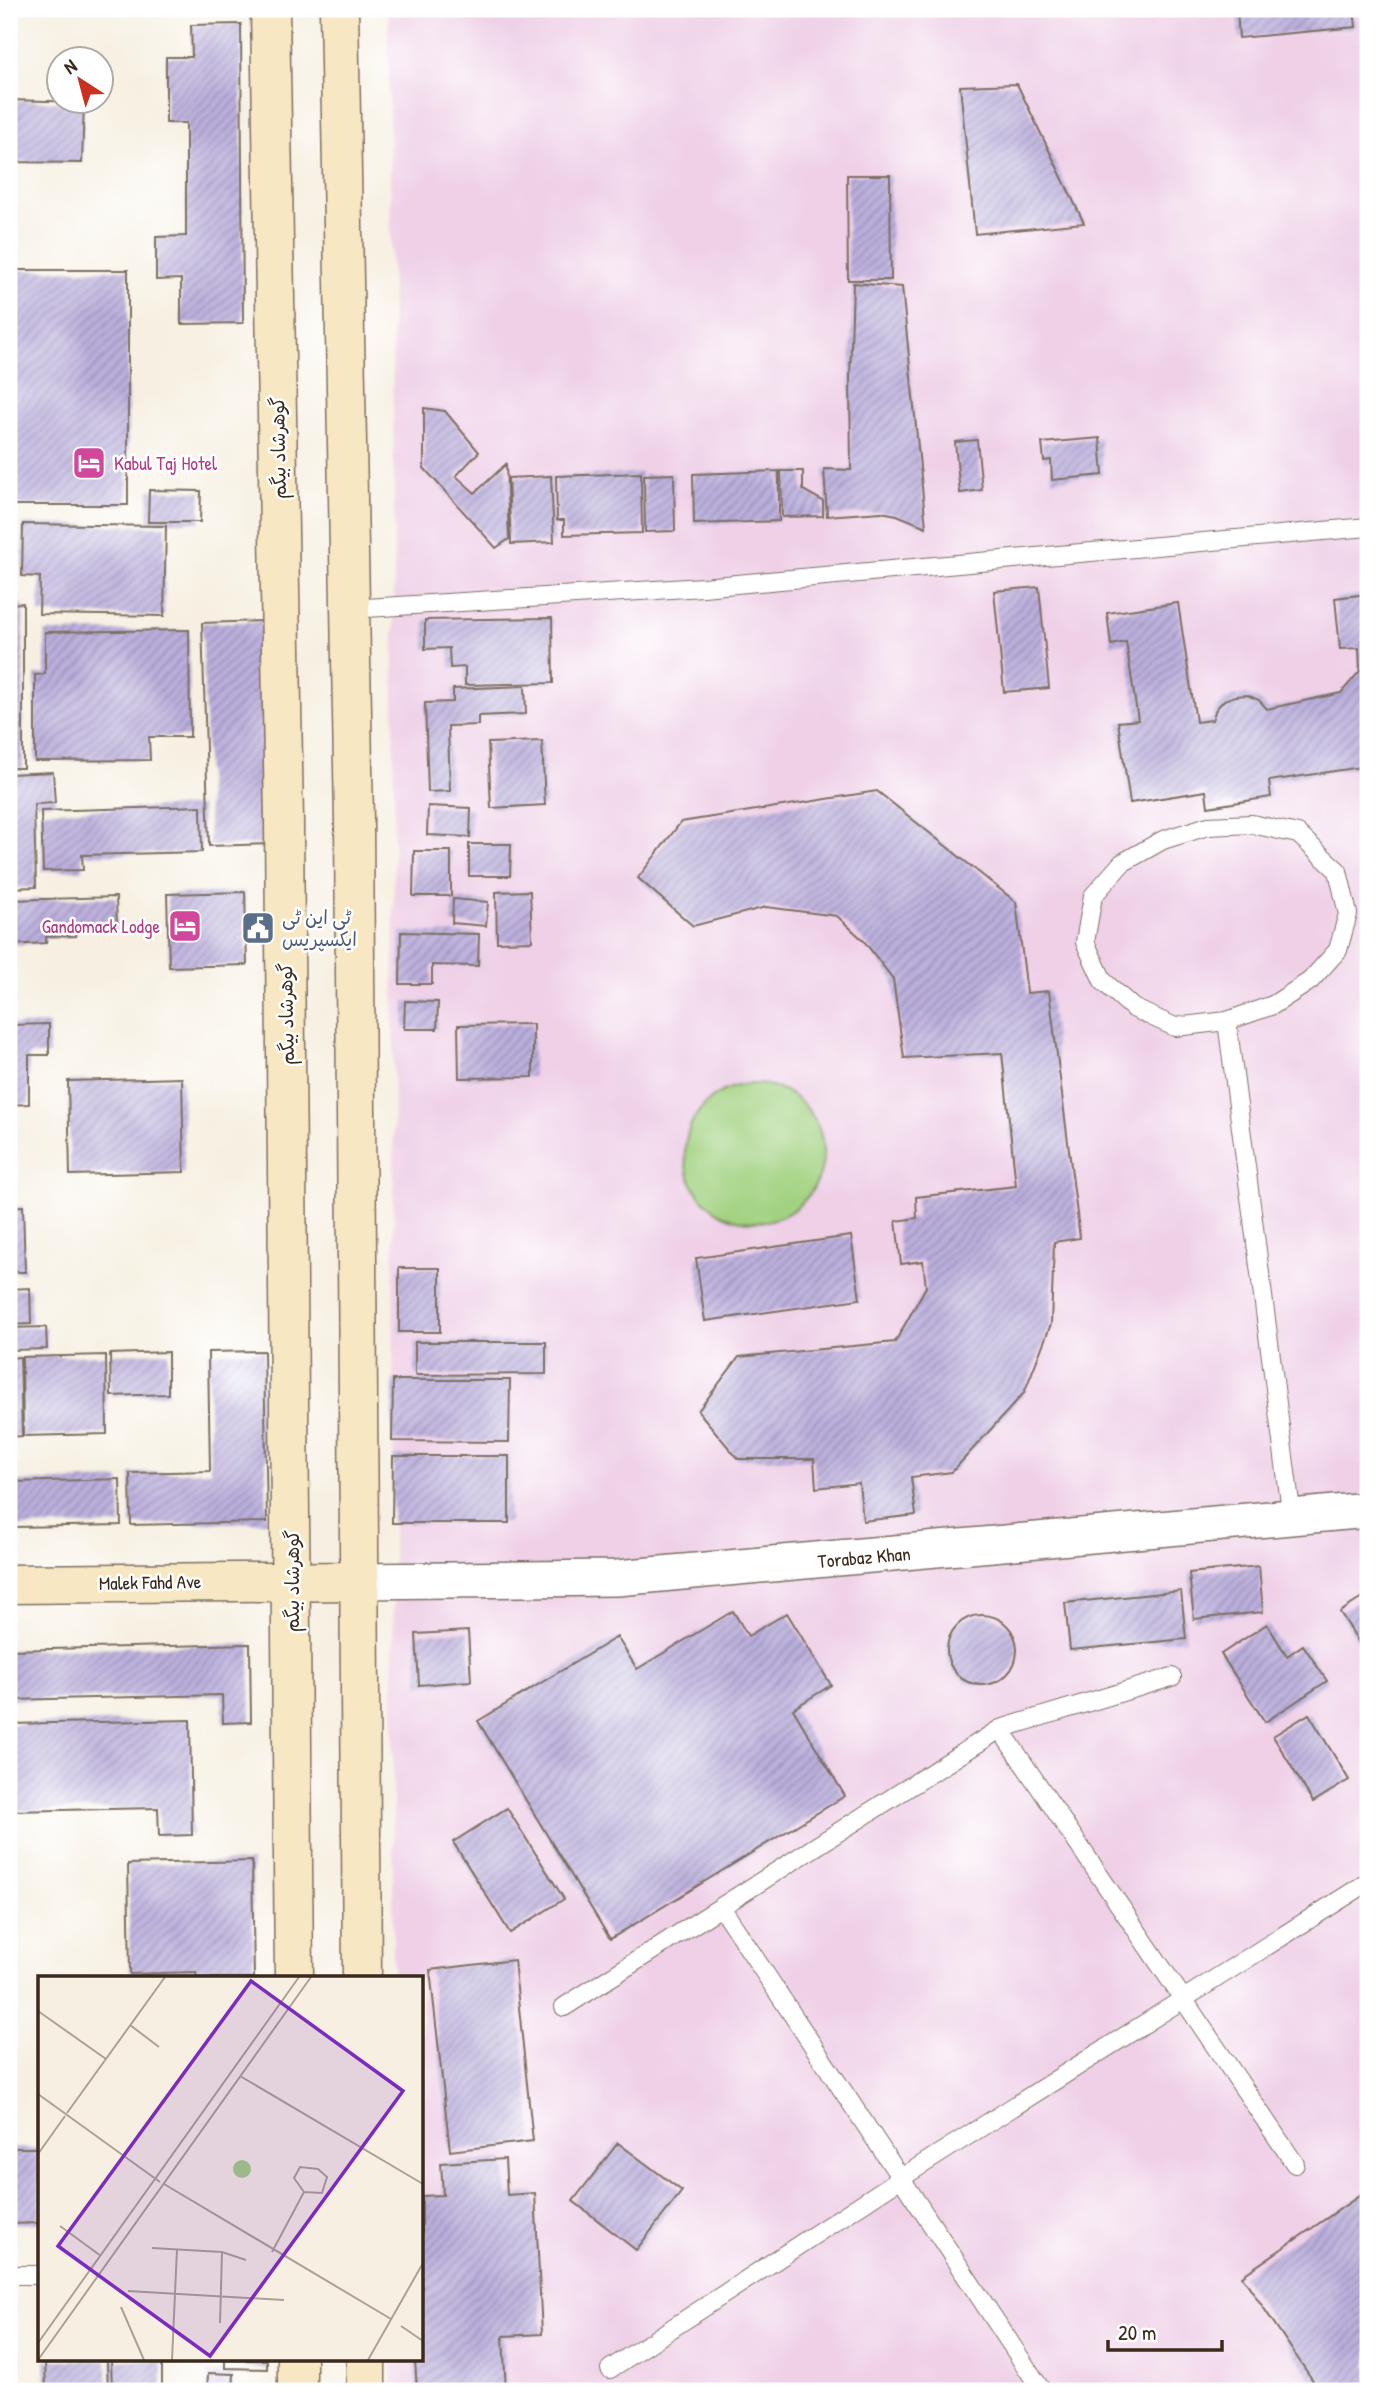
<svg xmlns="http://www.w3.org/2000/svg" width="1377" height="2400" viewBox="0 0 1377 2400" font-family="'Patrick Hand','Playpen Sans Arabic',sans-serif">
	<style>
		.built { fill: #efd0e7 }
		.green { fill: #a2d281; stroke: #6e7e50; stroke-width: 2 }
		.building { fill: url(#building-hatch) }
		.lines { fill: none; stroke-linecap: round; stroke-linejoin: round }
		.service-casing { stroke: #7d6f63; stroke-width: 20 }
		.minor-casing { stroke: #7d6f63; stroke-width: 38 }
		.secondary-casing { stroke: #7d6f63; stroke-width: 41 }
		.service { stroke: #fff; stroke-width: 18 }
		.minor { stroke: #fff; stroke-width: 35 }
		.secondary { stroke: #f7e8c3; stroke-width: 38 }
		.labels { text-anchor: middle; stroke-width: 5; stroke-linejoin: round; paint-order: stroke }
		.street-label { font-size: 19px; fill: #3b2a1e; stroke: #fff }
		.hotel-label { font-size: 19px; fill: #b23c85; stroke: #fff; text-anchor: start }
		.service-label { font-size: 19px; fill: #4e5e75; stroke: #fff; text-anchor: start }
		.inset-road { fill: none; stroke: #aca194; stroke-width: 2 }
		.view { fill: #7b2cbf; fill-opacity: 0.15; stroke: #7b2cbf; stroke-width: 3.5 }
		.inset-edge { fill: none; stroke: #3b2a1e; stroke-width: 3.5 }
	</style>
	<defs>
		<pattern id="building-hatch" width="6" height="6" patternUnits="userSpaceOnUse" patternTransform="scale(1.75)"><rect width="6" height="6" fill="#bbafdd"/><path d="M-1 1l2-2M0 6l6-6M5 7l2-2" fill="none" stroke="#998fb3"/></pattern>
	</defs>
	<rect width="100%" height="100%" fill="#fff"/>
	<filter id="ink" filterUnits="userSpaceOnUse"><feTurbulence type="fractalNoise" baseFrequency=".0143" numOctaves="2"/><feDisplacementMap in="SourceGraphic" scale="14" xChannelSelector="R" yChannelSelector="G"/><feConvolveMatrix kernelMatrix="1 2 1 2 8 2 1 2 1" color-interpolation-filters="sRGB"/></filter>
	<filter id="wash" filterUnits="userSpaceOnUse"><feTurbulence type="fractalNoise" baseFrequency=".00686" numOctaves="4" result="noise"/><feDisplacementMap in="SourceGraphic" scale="28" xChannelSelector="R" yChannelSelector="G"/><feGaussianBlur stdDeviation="1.57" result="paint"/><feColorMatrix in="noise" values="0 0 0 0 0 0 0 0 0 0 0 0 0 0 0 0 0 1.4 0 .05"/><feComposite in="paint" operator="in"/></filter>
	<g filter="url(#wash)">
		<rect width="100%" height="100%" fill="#f7f0e2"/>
		<!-- built -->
		<path class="built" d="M 388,9 L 1368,9 L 1368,2391 L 392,2391 L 392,2360 L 422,2360 L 422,1978 L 393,1978 L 394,486 Z"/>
		<!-- green -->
		<path class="green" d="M685 1153a69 69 0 1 1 138 0a69 69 0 1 1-138 0Z"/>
		<g id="blocks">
			<!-- building -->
			<path class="building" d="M 1237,9 L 1354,9 L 1356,27 L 1239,38 Z
				M 241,24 L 243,323 L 181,324 L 181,279 L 156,280 L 156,237 L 186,236 L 186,123 L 166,123 L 166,57 L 192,57 L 191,25 Z
				M 1017,84 L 1084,223 L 975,234 L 960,86 Z
				M 9,100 L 84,102 L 82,163 L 9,162 Z
				M 847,175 L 890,175 L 891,280 L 848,280 Z
				M 9,270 L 128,270 L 128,505 L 9,505 Z
				M 853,283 L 902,287 L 926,527 L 897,515 L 881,512 L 827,516 L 824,469 L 851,470 L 850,379 Z
				M 424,408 L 445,411 L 479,452 L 456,476 L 475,493 L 506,464 L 509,539 L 496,548 L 424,468 Z
				M 1100,438 L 1103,475 L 1052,480 L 1051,460 L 1044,461 L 1042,443 Z
				M 977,440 L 982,490 L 960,493 L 955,442 Z
				M 779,471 L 779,521 L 694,524 L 693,474 Z
				M 781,471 L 803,471 L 803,490 L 823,501 L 823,516 L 782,517 Z
				M 641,473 L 642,533 L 564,535 L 564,520 L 557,520 L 556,476 Z
				M 674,474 L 675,531 L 645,532 L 644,475 Z
				M 551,476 L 554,542 L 511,544 L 508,478 Z
				M 149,490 L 201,491 L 200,522 L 148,522 Z
				M 23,524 L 166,526 L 164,616 L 39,614 L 40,577 L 22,576 Z
				M 1039,587 L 1049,688 L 1004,692 L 994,591 Z
				M 1368,594 L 1368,766 L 1269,781 L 1271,797 L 1208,807 L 1206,791 L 1130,803 L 1118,722 L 1138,720 L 1126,642 L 1111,645 L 1107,613 L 1178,603 L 1196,722 L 1212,720 L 1216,709 L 1224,700 L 1235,696 L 1247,695 L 1259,700 L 1267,709 L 1341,693 L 1360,671 L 1359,648 L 1340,649 L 1335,598 Z
				M 23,603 L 23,768 L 9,768 L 9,604 Z
				M 552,618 L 553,683 L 465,685 L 465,667 L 450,668 L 449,648 L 425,649 L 425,620 Z
				M 263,621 L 270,844 L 209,846 L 202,623 Z
				M 189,630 L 190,737 L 149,737 L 150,760 L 35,761 L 35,675 L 45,674 L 45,632 Z
				M 525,686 L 526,714 L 478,716 L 478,725 L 448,726 L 450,791 L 428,792 L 425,703 L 453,702 L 453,689 Z
				M 542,741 L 545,805 L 491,808 L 488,743 Z
				M 53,772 L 55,803 L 34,804 L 36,887 L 9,888 L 9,774 Z
				M 877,791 L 1016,902 L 1027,993 L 1049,991 L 1080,1238 L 1054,1242 L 1051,1324 L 1024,1393 L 952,1472 L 911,1477 L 916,1515 L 863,1521 L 859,1483 L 816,1488 L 814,1459 L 738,1459 L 698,1411 L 739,1357 L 895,1342 L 926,1287 L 923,1261 L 901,1264 L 896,1221 L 917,1218 L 916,1197 L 1016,1186 L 1002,1053 L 904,1058 L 893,979 L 863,940 L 837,916 L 766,907 L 693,926 L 638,878 L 681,822 Z
				M 201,806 L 202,852 L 82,855 L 83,870 L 43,871 L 41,811 Z
				M 428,806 L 471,808 L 470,837 L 427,835 Z
				M 469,844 L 511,844 L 510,876 L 469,876 Z
				M 414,851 L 451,851 L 451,896 L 413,896 Z
				M 530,891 L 532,941 L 497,942 L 496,892 Z
				M 245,892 L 247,965 L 169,967 L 167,894 Z
				M 116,897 L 117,927 L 76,929 L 76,936 L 46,937 L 46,943 L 9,945 L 9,900 Z
				M 453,899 L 488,902 L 486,926 L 452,923 Z
				M 401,932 L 479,934 L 478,966 L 432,965 L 432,984 L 400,984 Z
				M 405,1001 L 438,1002 L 437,1029 L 404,1029 Z
				M 49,1024 L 49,1055 L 29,1055 L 29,1104 L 9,1105 L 9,1025 Z
				M 533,1024 L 533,1077 L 459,1078 L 458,1025 Z
				M 182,1078 L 184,1172 L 70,1175 L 68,1081 Z
				M 23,1206 L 25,1272 L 9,1272 L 9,1207 Z
				M 851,1236 L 860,1299 L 705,1321 L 696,1258 Z
				M 399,1268 L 440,1268 L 440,1332 L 399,1332 Z
				M 30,1288 L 31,1324 L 9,1325 L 9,1289 Z
				M 46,1327 L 47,1349 L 9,1350 L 9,1328 Z
				M 415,1342 L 546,1342 L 546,1374 L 415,1375 Z
				M 264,1351 L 267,1522 L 131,1525 L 130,1473 L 210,1471 L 208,1352 Z
				M 168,1352 L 168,1394 L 111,1396 L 110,1354 Z
				M 106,1355 L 107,1434 L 23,1436 L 22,1357 Z
				M 20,1357 L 22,1436 L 9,1437 L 9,1358 Z
				M 393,1380 L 510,1380 L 509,1442 L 392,1441 Z
				M 393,1456 L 509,1456 L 509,1523 L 392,1523 Z
				M 120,1479 L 121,1525 L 15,1527 L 14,1482 Z
				M 1259,1566 L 1263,1612 L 1194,1619 L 1189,1573 Z
				M 1181,1591 L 1186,1639 L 1070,1650 L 1065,1603 Z
				M 1368,1594 L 1368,1657 L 1340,1612 Z
				M 733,1611 L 748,1636 L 787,1613 L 831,1685 L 793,1709 L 845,1796 L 610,1939 L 478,1721 L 617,1637 L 637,1669 Z
				M947 1650a35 35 0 1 1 70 0a35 35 0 1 1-70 0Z
				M 1267,1624 L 1287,1656 L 1303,1645 L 1327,1681 L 1265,1722 L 1221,1654 Z
				M 468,1631 L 471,1681 L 419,1685 L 416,1634 Z
				M 250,1644 L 251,1722 L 223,1723 L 222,1695 L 9,1700 L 9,1650 Z
				M 1309,1714 L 1349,1780 L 1313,1802 L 1273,1736 Z
				M 190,1720 L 192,1835 L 159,1836 L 158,1808 L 11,1811 L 9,1724 Z
				M 507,1808 L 564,1899 L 510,1933 L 453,1842 Z
				M 252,1861 L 254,1978 L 197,1978 L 196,1972 L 130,1974 L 128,1864 Z
				M 514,1960 L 533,2141 L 450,2151 L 430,1970 Z
				M 618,2143 L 682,2191 L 636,2250 L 573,2201 Z
				M 9,2148 L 40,2148 L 40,2223 L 9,2224 Z
				M 505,2159 L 507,2195 L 535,2193 L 542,2334 L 503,2336 L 506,2391 L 417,2391 L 415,2360 L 422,2360 L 422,2196 L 443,2195 L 441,2163 Z
				M 1368,2190 L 1368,2381 L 1353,2391 L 1320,2391 L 1242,2276 Z
				M 45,2360 L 107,2360 L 108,2390 L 46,2391 Z
				M 111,2360 L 162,2360 L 162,2387 L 112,2389 Z
				M 225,2360 L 267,2360 L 267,2369 L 225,2368 Z
				M 208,2373 L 234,2374 L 233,2391 L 207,2391 Z"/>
		</g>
	</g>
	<g filter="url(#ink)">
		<use href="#blocks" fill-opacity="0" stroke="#7d6f63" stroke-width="2"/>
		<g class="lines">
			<defs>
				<path id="service" d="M 350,609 L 703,587 L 1368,527
					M 1227,1021 L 1175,1027 L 1133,1008 L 1103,981 L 1085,942 L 1093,896 L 1122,863 L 1163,840 L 1208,826 L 1252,824 L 1298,834 L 1338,871 L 1348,914 L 1338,950 L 1310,981 L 1273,1005 L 1227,1021 L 1292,1518
					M 1000,1729 L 1295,2164
					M 721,1907 L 1042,2391
					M 564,2007 L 1000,1729 L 1172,1677
					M 9,2275 L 40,2275
					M 610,2369 L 901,2178 L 1368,1882"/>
				<path id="minor" d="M 358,1581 L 617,1578 L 1368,1510"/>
				<path id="secondary" d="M 270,9 L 284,821 L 294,1978
					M 339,9 L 354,821 L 362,1978
					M 9,1584 L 358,1581
					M 297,2360 L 297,2391
					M 366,2360 L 366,2391"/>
			</defs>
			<!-- service casing -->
			<use href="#service" class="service-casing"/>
			<!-- minor casing -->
			<use href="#minor" class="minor-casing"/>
			<!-- secondary casing -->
			<use href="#secondary" class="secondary-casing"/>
			<!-- service -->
			<use href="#service" class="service"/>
			<!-- minor -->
			<use href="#minor" class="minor"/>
			<!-- secondary -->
			<use href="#secondary" class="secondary"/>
		</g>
	</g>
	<!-- icons -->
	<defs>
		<symbol id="hotel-square" viewBox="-11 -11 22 22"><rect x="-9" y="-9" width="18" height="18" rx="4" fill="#d1479c" stroke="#fff"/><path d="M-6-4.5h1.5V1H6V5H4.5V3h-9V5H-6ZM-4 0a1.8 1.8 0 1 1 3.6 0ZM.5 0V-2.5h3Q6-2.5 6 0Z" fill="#fff"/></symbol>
		<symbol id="civic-square" viewBox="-11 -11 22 22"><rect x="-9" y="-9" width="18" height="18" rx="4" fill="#5c6f8a" stroke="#fff"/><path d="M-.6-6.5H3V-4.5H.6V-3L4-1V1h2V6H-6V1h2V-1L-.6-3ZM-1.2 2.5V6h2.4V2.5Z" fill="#fff"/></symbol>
	</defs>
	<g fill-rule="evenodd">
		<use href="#hotel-square" x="70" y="444" width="38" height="38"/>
		<use href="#hotel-square" x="166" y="907" width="38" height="38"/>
		<use href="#civic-square" x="239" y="909" width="38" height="38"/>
	</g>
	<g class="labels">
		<!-- street labels -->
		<g class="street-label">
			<text transform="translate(278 448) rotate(-91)" y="7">گوهرشاد بیگم</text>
			<text transform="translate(286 1014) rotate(-91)" y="7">گوهرشاد بیگم</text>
			<text transform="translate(864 1557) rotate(-5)" y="7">Torabaz Khan</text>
			<text transform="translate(292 1581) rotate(-90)" y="7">گوهرشاد بیگم</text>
			<text transform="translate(150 1582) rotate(-1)" y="7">Malek Fahd Ave</text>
		</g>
		<!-- hotel labels -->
		<g class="hotel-label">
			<text x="114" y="470">Kabul Taj Hotel</text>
			<text x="160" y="933" text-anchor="end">Gandomack Lodge</text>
		</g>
		<!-- service labels -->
		<g class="service-label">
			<text x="282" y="924">ٹی این ٹی<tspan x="282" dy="22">ایکسپریس</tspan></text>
		</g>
	</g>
	<!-- overview -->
	<g transform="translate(38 1976)">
		<rect width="385" height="385" fill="#f7f0e2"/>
		<path d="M195 193a9 9 0 1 1 18 0a9 9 0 1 1-18 0Z" fill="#a2d281"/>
		<path class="inset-road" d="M 0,35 L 68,83M 92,49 L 121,71M 202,100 L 385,208M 0,118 L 122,206M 29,137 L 127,1M 0,178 L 27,140M 126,208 L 353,343M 22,250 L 63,280M 114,272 L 184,276 L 208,284M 234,276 L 266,216 L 284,217 L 289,201 L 280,193 L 262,191 L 256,202 L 266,216M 90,315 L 246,324M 83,331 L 106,384M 182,347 L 184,276M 363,350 L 385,365M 0,367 L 261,1M 0,384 L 273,1M 134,384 L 139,273M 330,384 L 385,287"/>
		<path class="view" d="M 213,5 L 365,115 L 172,380 L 20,270 Z"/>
		<rect width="385" height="385" class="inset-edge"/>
	</g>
	<!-- margin -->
	<rect width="1377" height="2400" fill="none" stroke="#fff" stroke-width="35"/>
	<!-- north arrow -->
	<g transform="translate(80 80) rotate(324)"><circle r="33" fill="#ffffff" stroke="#b1aaa5" stroke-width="2"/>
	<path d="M0-5L12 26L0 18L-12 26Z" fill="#c8321e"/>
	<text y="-10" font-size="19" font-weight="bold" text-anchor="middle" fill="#3b2a1e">N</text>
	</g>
	<!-- scale -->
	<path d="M1108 2340v10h114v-10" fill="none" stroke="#3b2a1e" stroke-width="3.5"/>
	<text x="1118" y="2340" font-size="21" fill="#3b2a1e" stroke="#ffffff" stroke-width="5" paint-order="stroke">20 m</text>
</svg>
